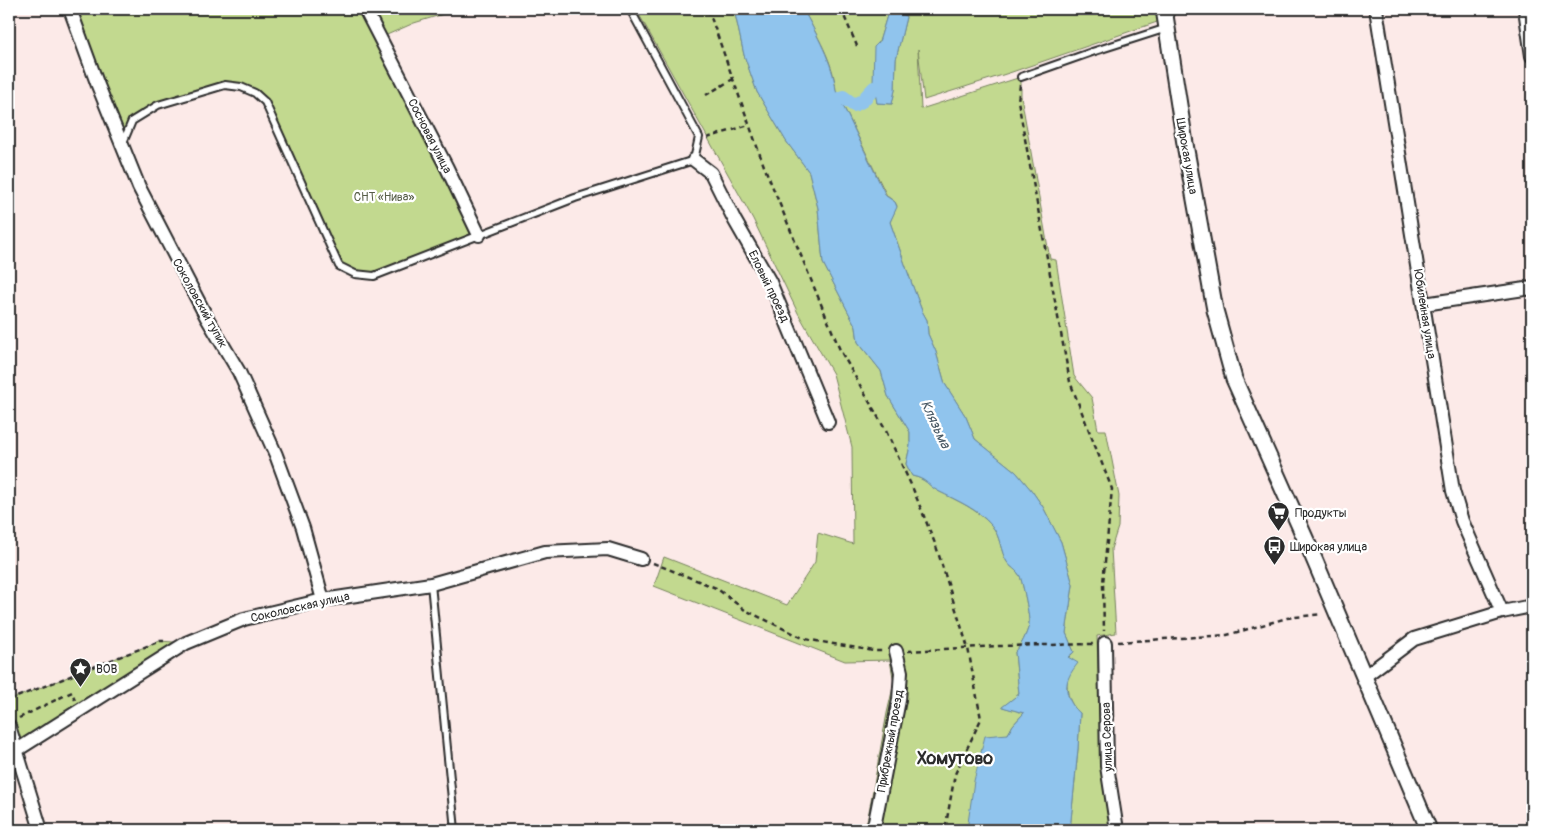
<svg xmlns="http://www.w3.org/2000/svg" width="1541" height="839" viewBox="0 0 1541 839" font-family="Pangolin,sans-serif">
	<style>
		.green { fill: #c2d98f; stroke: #76825d }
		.water { fill: #90c4ed; stroke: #68879f }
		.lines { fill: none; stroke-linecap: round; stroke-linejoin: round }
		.canal { stroke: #90c4ed; stroke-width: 14 }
		.service-casing { stroke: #2b2b2b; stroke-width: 10 }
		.minor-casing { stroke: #2b2b2b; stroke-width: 16 }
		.tertiary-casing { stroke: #2b2b2b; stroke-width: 19 }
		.path { stroke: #2b2b2b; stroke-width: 2.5; stroke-dasharray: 5 4; stroke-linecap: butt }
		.service { stroke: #fff; stroke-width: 6 }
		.minor { stroke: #fff; stroke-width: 12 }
		.tertiary { stroke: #fff; stroke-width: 15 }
		.labels { text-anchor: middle; stroke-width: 4.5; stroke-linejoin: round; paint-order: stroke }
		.street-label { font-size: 12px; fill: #2b2b2b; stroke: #fff }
		.park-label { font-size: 12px; fill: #585f49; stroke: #fff }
		.poi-label { font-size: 12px; fill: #2b2b2b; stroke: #fff; text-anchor: start }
		.water-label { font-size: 14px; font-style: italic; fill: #495965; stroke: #fff }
		.district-label { font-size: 18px; font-weight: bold; fill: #2b2b2b; stroke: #fff }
	</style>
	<rect width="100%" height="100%" fill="#fceae8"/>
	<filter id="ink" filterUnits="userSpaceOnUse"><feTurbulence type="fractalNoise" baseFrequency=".02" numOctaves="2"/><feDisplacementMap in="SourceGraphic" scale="10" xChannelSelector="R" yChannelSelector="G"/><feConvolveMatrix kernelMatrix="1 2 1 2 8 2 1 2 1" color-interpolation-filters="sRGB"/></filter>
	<g filter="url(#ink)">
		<!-- green -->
		<path class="green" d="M 70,9 L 460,9 L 414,23 L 380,38 L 479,235 L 374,276 L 355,274 L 339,266 L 265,102 L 255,93 L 225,85 L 158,105 L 132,121 L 122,146 Z
			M 636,9 L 734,9 L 744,55 L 757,92 L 786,141 L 809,172 L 818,208 L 823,263 L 856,327 L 858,342 L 881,371 L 888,396 L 910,432 L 910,446 L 906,464 L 912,476 C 927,479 927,485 938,491 C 958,501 977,509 992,526 C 1001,537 1000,551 1007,562 C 1010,567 1017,570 1020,576 C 1023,584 1030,617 1029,625 C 1027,633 1021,647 1015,652 L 1019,694 L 1003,707 L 1024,713 L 1013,725 L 1008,734 L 967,830 L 855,830 L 865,827 L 868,817 L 887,713 L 894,683 L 890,660 L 845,661 L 654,586 L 664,557 L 787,605 L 815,562 L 818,533 L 853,544 L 852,447 L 833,374 L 798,313 L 753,219 Z
			M 803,9 L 889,9 L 879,42 L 876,95 L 877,103 L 892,104 L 895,90 L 896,59 L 906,17 L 900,9 L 1158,9 L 1160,21 L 1012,72 L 924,100 L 918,49 L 921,109 L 1021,77 L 1021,96 L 1050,259 L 1056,260 L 1074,376 L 1092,398 L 1098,430 L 1106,430 L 1119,496 L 1118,527 L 1111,549 L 1116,633 L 1097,636 L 1101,769 L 1111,830 L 1070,830 L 1078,749 L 1080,713 C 1062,698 1068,679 1068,658 L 1074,652 L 1066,633 L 1073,585 L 1061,542 L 1043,507 L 1032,491 L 1016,472 L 975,439 L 966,417 L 945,384 L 936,352 L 928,334 L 927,320 L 922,311 L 913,287 L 890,222 L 897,206 L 895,202 L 887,196 L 836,91 C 834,62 816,34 803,9 Z
			M 160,641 L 186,643 L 17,750 L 9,726 L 9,700 Z"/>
		<!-- water -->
		<path class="water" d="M 734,9 L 803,9 C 816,34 833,62 836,91 L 886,196 L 895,202 L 897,207 L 890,222 L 913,287 L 922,311 L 927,320 L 928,334 L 936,352 L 945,384 L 966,417 L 975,439 L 1016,472 L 1032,491 L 1043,507 L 1061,542 L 1073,585 L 1066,633 L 1074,652 L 1068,657 L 1078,663 C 1075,667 1071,672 1069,677 C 1063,690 1070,705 1080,713 L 1078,749 L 1070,830 L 967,830 L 974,781 L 985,736 L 1008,734 L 1013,725 L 1024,713 L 1002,707 L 1019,694 L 1015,652 C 1021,647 1027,633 1029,625 C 1030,617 1023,584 1020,576 C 1017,570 1010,567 1007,562 C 1000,551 1001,537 992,526 C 978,509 958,501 938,491 C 927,485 927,479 912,476 L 906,464 L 910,446 L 910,432 L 888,396 L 881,371 L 858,342 L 856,327 L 823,263 L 818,208 L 809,172 L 786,141 L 757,92 L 744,55 Z
			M 889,9 L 900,9 L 906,17 L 896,59 L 895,90 L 892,104 L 877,103 L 873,82 L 874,47 L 879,42 Z"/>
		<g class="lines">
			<!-- canal -->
			<path class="canal" d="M 824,107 L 843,97 L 854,105 L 862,101 L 874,88"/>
			<defs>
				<path id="service" d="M 1021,77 L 1092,52 L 1167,28
					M 122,145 L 132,121 L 158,105 L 225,85 L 241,87 L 255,93 L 265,102 L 339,266 L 355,274 L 374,276 L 575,198 L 694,160 L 699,137 L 630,9
					M 431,584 L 455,830"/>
				<path id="minor" d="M 70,9 L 97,83 L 139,187 L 207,318 L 239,372 L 276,455 L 303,528 L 323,600
					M 365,9 L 447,168 L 479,235
					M 1376,9 L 1453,491 L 1462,521 L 1502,612
					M 1525,9 L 1532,56
					M 694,160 L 711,173 L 735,221 L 770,282 L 828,422
					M 1424,304 L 1532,288
					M 1105,643 L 1107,766 L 1117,830
					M 1365,676 L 1414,639 L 1502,612 L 1532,606
					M 9,726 L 41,830
					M 17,750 L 186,643 L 244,619 L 323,600 L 431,584 L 545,552 L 608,549 L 641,559
					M 871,830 L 875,822 L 899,700 L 901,672 L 896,651"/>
				<path id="tertiary" d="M 1164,9 L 1186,150 L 1215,310 L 1234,379 L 1309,547 L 1429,830"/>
			</defs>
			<!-- service casing -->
			<use href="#service" class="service-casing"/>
			<!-- minor casing -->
			<use href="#minor" class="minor-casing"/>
			<!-- tertiary casing -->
			<use href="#tertiary" class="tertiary-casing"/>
			<!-- path -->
			<path class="path" d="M 708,9 L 764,166 L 840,350 L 886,431 L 913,489 L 936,546 L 968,648 L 981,719 L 955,774 L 945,830
				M 841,9 L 857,46
				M 1020,85 L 1018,101 L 1070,382 L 1112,489 L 1103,583 L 1104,631
				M 706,95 L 733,79
				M 707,138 L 749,125
				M 653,563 L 716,588 L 745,610 L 805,639 L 874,651 L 885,651
				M 1118,642 L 1227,635 L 1287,618 L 1322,614
				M 908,651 L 1000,646 L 1093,644
				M 9,700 L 160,641 L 164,641
				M 19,718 L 72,692 L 75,700"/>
			<!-- service -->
			<use href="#service" class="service"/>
			<!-- minor -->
			<use href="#minor" class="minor"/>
			<!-- tertiary -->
			<use href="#tertiary" class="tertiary"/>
		</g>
	</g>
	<!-- icons -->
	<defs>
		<symbol id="supermarket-pin" viewBox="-11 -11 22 30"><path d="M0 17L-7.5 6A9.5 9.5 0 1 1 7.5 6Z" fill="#2b2b2b" stroke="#fff"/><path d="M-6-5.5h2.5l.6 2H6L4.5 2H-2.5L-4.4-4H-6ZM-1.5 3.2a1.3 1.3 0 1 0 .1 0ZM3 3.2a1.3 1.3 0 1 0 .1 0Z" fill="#fff"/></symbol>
		<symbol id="bus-pin" viewBox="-11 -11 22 30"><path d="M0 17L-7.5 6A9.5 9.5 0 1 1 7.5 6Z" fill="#2b2b2b" stroke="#fff"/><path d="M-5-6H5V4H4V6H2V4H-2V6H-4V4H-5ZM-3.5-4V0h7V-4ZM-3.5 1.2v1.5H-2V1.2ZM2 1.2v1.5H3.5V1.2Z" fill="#fff"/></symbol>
		<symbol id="sight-pin" viewBox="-11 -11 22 30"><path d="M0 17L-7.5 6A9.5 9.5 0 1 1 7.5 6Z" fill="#2b2b2b" stroke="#fff"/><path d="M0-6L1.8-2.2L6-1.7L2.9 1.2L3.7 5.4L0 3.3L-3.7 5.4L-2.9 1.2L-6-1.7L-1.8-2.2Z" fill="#fff"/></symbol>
	</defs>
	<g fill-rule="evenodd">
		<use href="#supermarket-pin" x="1266" y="500" width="25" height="34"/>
		<use href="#bus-pin" x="1262" y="534" width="25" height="34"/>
		<use href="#sight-pin" x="68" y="656" width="25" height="34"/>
	</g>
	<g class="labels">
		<!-- street labels -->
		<g class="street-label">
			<text transform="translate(430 136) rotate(63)" y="4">Сосновая улица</text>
			<text transform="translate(1187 156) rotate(80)" y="4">Широкая улица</text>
			<text transform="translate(769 286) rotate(64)" y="4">Еловый проезд</text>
			<text transform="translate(200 303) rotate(61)" y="4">Соколовский тупик</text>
			<text transform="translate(1425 314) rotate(81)" y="4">Юбилейная улица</text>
			<text transform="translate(300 607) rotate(-13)" y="4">Соколовская улица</text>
			<text transform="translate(1107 737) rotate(-92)" y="4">улица Серова</text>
			<text transform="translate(890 741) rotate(-80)" y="4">Прибрежный проезд</text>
		</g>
		<!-- park labels -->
		<g class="park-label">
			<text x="384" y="201">СНТ «Нива»</text>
		</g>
		<!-- poi labels -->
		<g class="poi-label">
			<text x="1295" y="517">Продукты</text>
			<text x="1290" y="551">Широкая улица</text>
			<text x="96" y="673">ВОВ</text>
		</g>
		<!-- water labels -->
		<g class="water-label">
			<text transform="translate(936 424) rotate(65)" y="5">Клязьма</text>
		</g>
		<!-- district labels -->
		<g class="district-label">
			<text x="955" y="764">Хомутово</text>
		</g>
	</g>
	<!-- margin -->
	<rect width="1541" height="839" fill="none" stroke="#fff" stroke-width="30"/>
	<rect x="15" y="15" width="1511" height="809" fill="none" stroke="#2b2b2b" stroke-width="2" filter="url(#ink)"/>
</svg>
